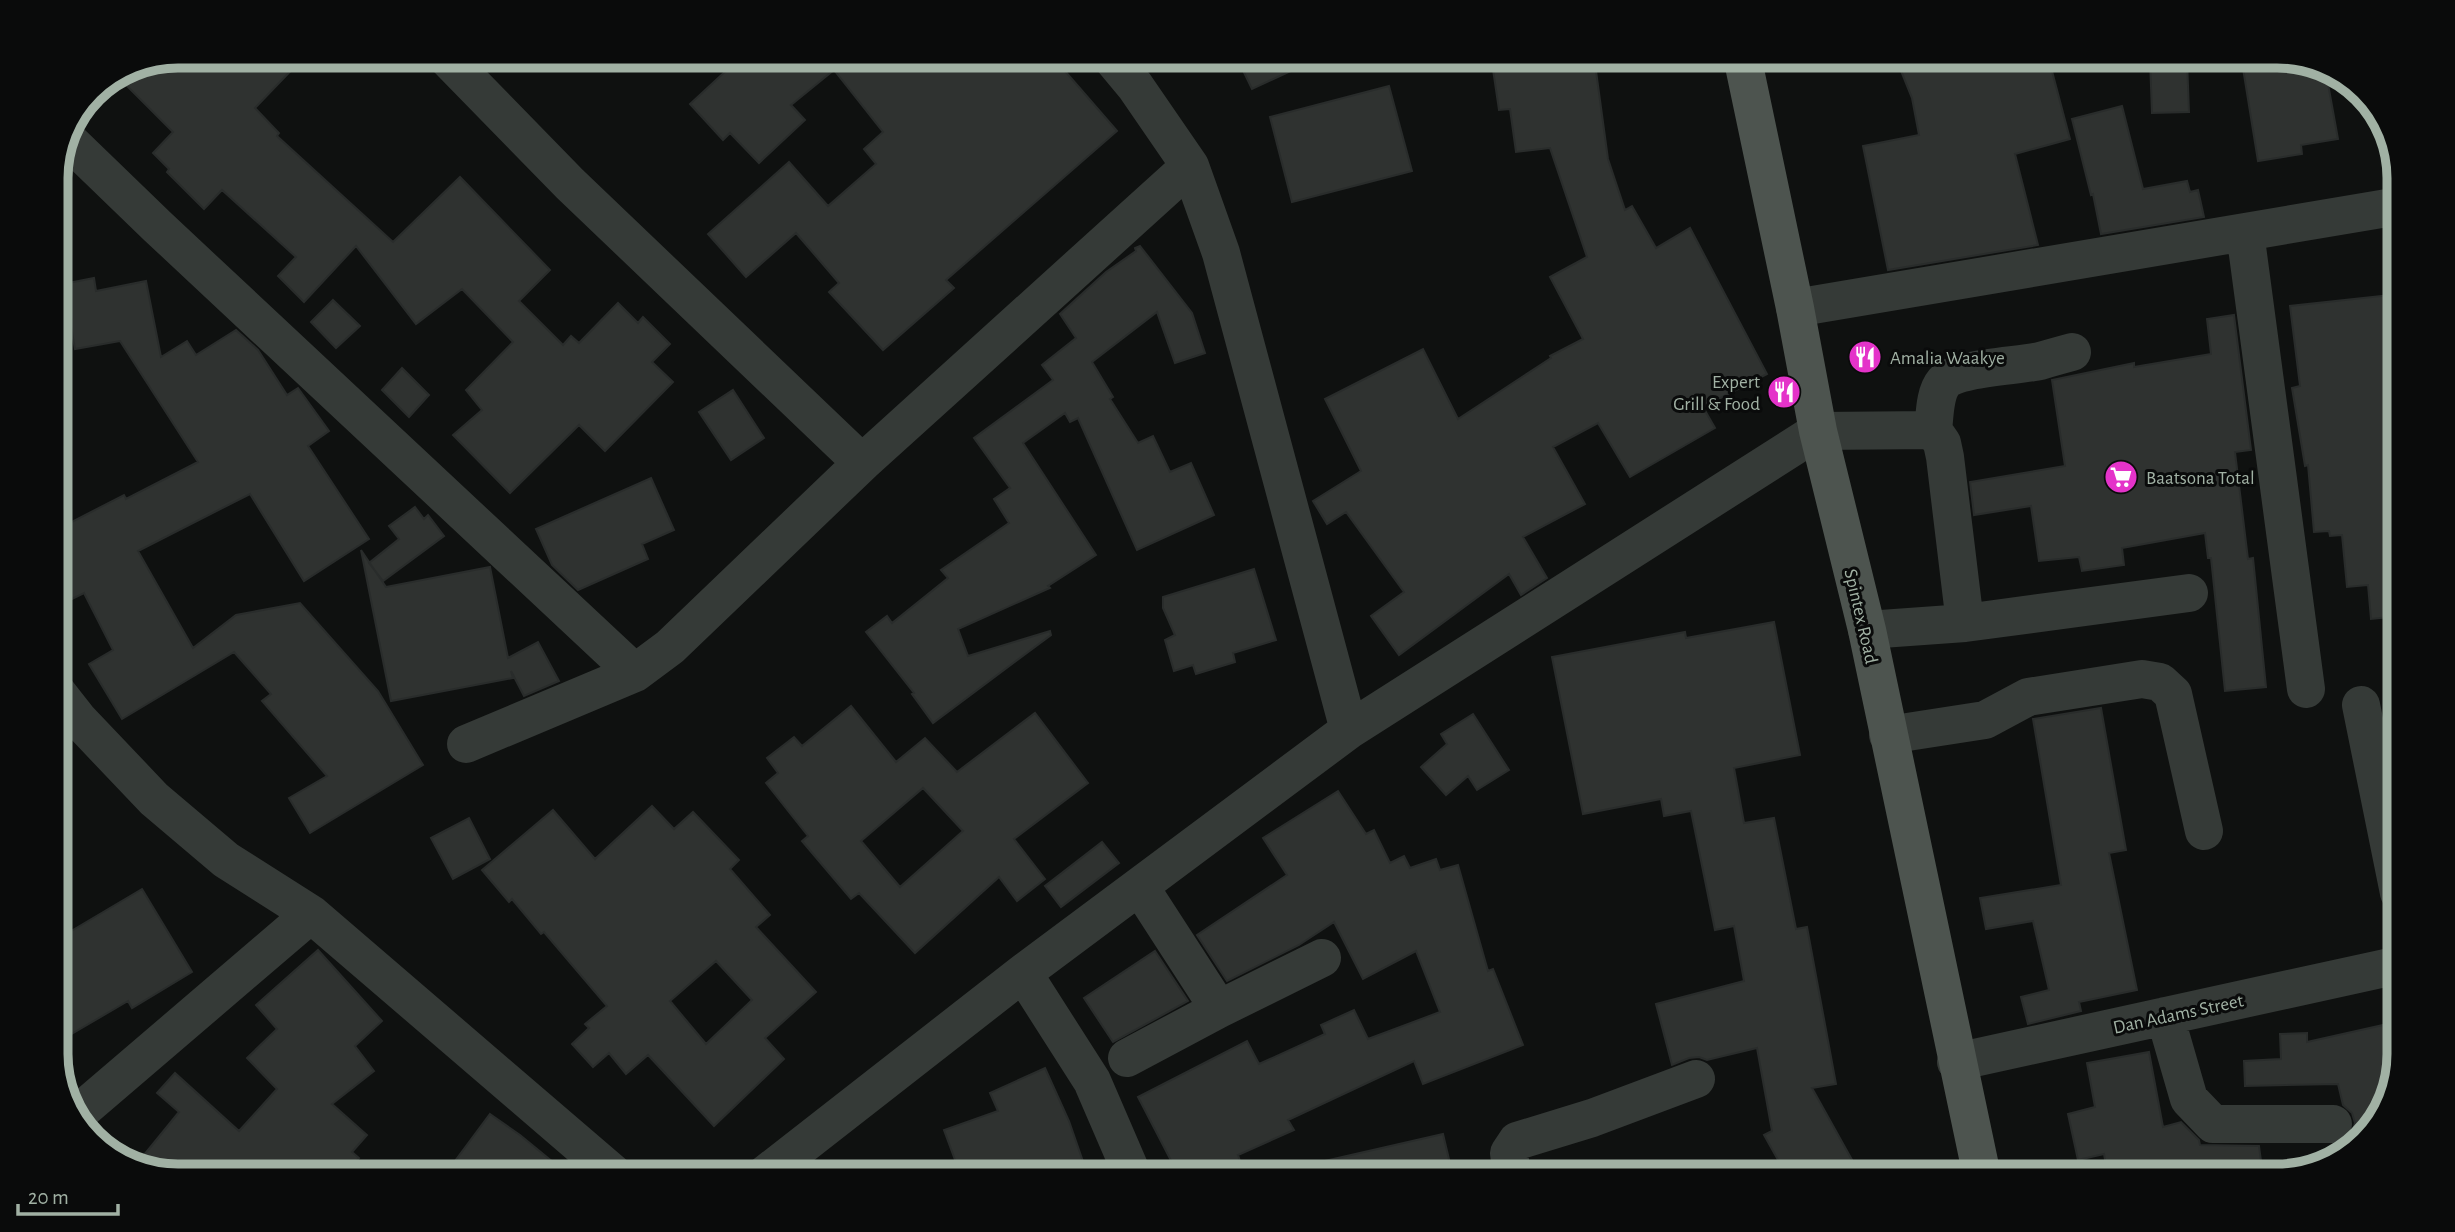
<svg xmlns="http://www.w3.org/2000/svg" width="2455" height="1232" viewBox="0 0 2455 1232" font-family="'Alegreya Sans',sans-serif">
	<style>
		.building { fill: #2f3230; stroke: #292c2b; stroke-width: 2; fill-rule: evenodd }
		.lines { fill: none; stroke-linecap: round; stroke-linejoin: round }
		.minor { stroke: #353a37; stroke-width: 38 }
		.major { stroke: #4d544f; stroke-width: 38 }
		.labels { text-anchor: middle; stroke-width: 6; stroke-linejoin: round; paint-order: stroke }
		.poi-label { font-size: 19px; fill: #a1b1a4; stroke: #0a0b0b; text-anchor: start }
		.street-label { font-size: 19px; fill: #a1b1a4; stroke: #0a0b0b }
		.rim { fill: none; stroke: #a1b1a4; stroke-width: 9 }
	</style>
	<rect width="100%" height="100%" fill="#0f1110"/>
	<!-- building -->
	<path class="building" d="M 178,56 L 305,56 L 255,108 L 279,133 L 277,136 L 393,242 L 460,177 L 550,270 L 519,301 L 563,345 L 571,336 L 579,343 L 618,303 L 638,323 L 643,317 L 670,344 L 652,362 L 673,382 L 605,451 L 579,425 L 510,493 L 453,435 L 482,410 L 466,390 L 513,342 L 462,289 L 416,324 L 356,246 L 304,302 L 278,276 L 296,257 L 222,190 L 204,209 L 167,172 L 169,169 L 153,153 L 173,132 L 125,84 L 146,62 Z
		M 742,56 L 1052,56 L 1117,131 L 946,280 L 954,288 L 883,350 L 829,292 L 839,283 L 796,233 L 746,277 L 708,234 L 789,162 L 828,206 L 876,164 L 864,149 L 883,132 L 834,70 L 791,105 L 805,120 L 759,163 L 730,133 L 723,140 L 690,104 Z
		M 1236,56 L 1323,56 L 1252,89 Z
		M 1491,56 L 1594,56 L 1608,159 L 1625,210 L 1632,206 L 1656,248 L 1690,228 L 1767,374 L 1703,407 L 1715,428 L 1630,477 L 1598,423 L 1553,447 L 1585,504 L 1523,537 L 1547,578 L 1521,595 L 1509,574 L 1399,655 L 1371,616 L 1404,592 L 1346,512 L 1327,524 L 1313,501 L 1361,471 L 1325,399 L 1423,349 L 1458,419 L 1551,358 L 1550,356 L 1583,339 L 1550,277 L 1587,257 L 1550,148 L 1516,152 L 1510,109 L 1499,110 Z
		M 1895,56 L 2048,56 L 2070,139 L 2015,154 L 2038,245 L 1888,270 L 1863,146 L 1919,135 L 1912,98 Z
		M 2241,56 L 2277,56 L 2325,67 L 2338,139 L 2301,145 L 2302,154 L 2258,161 Z
		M 2187,59 L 2189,112 L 2152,113 L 2150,60 Z
		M 1389,86 L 1412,171 L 1292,202 L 1270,117 Z
		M 2122,106 L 2143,189 L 2187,181 L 2190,192 L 2198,190 L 2204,217 L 2101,234 L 2093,194 L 2091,195 L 2072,119 Z
		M 1140,246 L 1192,313 L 1205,353 L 1175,363 L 1157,312 L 1092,362 L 1113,397 L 1110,399 L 1138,443 L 1153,436 L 1170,472 L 1191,463 L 1214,515 L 1137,550 L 1078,418 L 1070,422 L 1065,413 L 1023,443 L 1096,555 L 1048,586 L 1050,588 L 958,629 L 968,656 L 1050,631 L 1051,635 L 933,723 L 912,694 L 914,693 L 866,632 L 887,616 L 892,623 L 948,578 L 941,570 L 1009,523 L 994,499 L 1010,488 L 974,438 L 1053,380 L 1042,365 L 1076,338 L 1060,314 L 1106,272 L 1136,251 L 1135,248 Z
		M 94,278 L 96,291 L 146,281 L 161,357 L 187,341 L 196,355 L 236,330 L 258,350 L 287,395 L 298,388 L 329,431 L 308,446 L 369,539 L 304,581 L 250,494 L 138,551 L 193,648 L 236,615 L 300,603 L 378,691 L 423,765 L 310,833 L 289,798 L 327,776 L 262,701 L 271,694 L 234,652 L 122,719 L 89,664 L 113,650 L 84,593 L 56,607 L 56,530 L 124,495 L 126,499 L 198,462 L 120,341 L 75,349 L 63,284 Z
		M 2399,294 L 2399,616 L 2371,619 L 2368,585 L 2347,587 L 2342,535 L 2330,536 L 2329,531 L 2314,532 L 2308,465 L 2305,466 L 2292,388 L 2300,386 L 2290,306 Z
		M 333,300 L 360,326 L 336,348 L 311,322 Z
		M 2234,315 L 2251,450 L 2235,452 L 2248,559 L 2253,558 L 2266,687 L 2225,691 L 2211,558 L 2208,558 L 2205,533 L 2122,548 L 2124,565 L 2082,571 L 2079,557 L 2039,561 L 2031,506 L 1974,515 L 1970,482 L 2065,466 L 2052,380 L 2134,363 L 2134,367 L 2211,354 L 2207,319 Z
		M 402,368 L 429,395 L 409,417 L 382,390 Z
		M 733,390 L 764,438 L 731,460 L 699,412 Z
		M 651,478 L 674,530 L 642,544 L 648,559 L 578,590 L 552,565 L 536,529 Z
		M 415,507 L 424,519 L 428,515 L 444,536 L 383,581 L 369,563 L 399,539 L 389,526 Z
		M 361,550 L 386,587 L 490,567 L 508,658 L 538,642 L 559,681 L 524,696 L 511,671 L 513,678 L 391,701 Z
		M 1254,569 L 1276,640 L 1233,653 L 1235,662 L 1196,674 L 1193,665 L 1174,671 L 1165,640 L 1175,635 L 1163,608 L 1163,597 Z
		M 1774,622 L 1800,755 L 1734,768 L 1744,823 L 1774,818 L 1796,929 L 1807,927 L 1836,1084 L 1812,1088 L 1861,1176 L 1787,1176 L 1764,1135 L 1772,1131 L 1757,1048 L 1707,1060 L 1699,1057 L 1689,1058 L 1672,1065 L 1656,1004 L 1744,981 L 1734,926 L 1715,930 L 1691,811 L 1664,816 L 1661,799 L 1583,814 L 1552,657 L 1685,632 L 1686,638 Z
		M 851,706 L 896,762 L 925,738 L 957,772 L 1035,713 L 1088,783 L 1014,839 L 1045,879 L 1017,901 L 999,877 L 915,953 L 859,893 L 851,899 L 802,841 L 808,836 L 766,783 L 778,773 L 767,758 L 794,737 L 802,746 ZM 923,788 L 963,831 L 900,887 L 861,841 Z
		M 2101,708 L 2126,850 L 2109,853 L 2137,990 L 2079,1002 L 2081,1011 L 2028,1024 L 2021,997 L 2049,990 L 2033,921 L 1986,929 L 1980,898 L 2061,885 L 2033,719 Z
		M 1473,714 L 1509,770 L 1477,790 L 1468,776 L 1446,795 L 1421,767 L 1447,744 L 1441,734 Z
		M 1338,791 L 1366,834 L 1374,830 L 1390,863 L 1404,856 L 1410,868 L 1436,859 L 1440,870 L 1458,865 L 1488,971 L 1493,969 L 1523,1045 L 1423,1084 L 1414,1061 L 1288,1120 L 1294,1130 L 1238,1155 L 1245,1176 L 1179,1176 L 1138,1097 L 1247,1041 L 1259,1064 L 1325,1034 L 1321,1025 L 1354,1010 L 1368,1039 L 1440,1012 L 1416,951 L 1363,979 L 1334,922 L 1299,945 L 1227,981 L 1197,935 L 1287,875 L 1263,838 Z
		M 652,806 L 674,829 L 693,812 L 739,860 L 730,869 L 770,915 L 756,927 L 816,992 L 765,1038 L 784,1059 L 714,1126 L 648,1055 L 626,1074 L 609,1053 L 593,1067 L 572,1044 L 589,1028 L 585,1024 L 607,1006 L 544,932 L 541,934 L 512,899 L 509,902 L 482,870 L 553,810 L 595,859 ZM 716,961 L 752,1000 L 706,1044 L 670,1001 Z
		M 469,818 L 490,859 L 453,879 L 431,838 Z
		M 1102,842 L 1119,863 L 1061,907 L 1045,886 Z
		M 142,889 L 192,972 L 132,1008 L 128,1001 L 56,1043 L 56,940 Z
		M 318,950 L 382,1021 L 355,1046 L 374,1071 L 332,1104 L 367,1135 L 352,1152 L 359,1158 L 343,1176 L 264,1176 L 249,1163 L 238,1176 L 178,1176 L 135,1166 L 179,1112 L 157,1093 L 175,1073 L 239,1131 L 277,1089 L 247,1058 L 277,1029 L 256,1005 Z
		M 1155,951 L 1188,1001 L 1113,1042 L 1084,998 Z
		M 2383,1025 L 2391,1062 L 2387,1063 L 2392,1084 L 2387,1108 L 2353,1146 L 2351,1136 L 2355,1123 L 2352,1113 L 2343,1105 L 2338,1084 L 2245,1086 L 2244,1061 L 2281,1059 L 2280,1034 L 2307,1033 L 2307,1042 Z
		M 2149,1052 L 2163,1127 L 2181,1122 L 2199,1140 L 2200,1145 L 2259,1146 L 2263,1176 L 2108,1176 L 2104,1154 L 2078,1160 L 2068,1114 L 2095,1107 L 2087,1063 Z
		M 1045,1068 L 1069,1121 L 1088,1176 L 961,1176 L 944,1130 L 998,1111 L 990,1093 Z
		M 490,1114 L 520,1135 L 570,1176 L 466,1176 L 452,1165 Z
		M 1443,1134 L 1453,1176 L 1308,1176 L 1307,1165 Z"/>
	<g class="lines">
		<!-- minor -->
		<path class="minor" d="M 445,56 L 570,184 L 862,463
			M 1110,56 L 1135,86 L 1190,166 L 1221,253 L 1349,730
			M 69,141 L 158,227 L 635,673 L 670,647 L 862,463 L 1190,166
			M 2245,232 L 2306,689
			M 1795,308 L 2399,206
			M 1933,430 C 1935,416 1934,394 1944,382 C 1955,368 2019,366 2040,361 C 2050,358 2061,355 2072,352
			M 1867,630 L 1965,623 L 2189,593
			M 56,691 L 78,719 L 154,799 L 226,860 L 311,914 L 616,1176
			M 2361,705 L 2399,893
			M 1888,735 L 1985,720 L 2028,697 L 2142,679 L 2160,682 L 2173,694 L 2204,831
			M 466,744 L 635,673
			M 1140,887 L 1219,1009
			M 1023,973 L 1092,1081 L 1133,1176
			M 2165,1016 L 2189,1099 L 2213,1124 L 2333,1124
			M 1127,1058 L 1219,1009 L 1322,958
			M 1956,1062 L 2399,965
			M 75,1116 L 311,914
			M 763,1176 L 1023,973 L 1349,730 L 1818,431 L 1933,430 L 1942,443 L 1945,457 L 1965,623
			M 1512,1176 L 1509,1153 L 1517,1141 L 1592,1118 L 1696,1079"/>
		<!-- major -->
		<path class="major" d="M 1742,56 L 1795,308 L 1818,431 L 1867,630 L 1982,1176"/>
	</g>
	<!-- icons -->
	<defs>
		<symbol id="restaurant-disc" viewBox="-11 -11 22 22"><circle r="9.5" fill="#e433c9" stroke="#0a0b0b"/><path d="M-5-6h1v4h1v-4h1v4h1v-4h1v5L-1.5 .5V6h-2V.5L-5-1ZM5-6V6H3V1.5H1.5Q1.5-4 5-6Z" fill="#fff"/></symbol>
		<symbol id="supermarket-disc" viewBox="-11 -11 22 22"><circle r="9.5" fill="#e433c9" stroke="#0a0b0b"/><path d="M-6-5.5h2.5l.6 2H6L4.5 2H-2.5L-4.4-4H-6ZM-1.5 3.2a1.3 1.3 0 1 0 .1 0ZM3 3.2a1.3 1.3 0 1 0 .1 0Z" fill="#fff"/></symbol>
	</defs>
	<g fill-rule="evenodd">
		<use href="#restaurant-disc" x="1846" y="338" width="38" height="38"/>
		<use href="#restaurant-disc" x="1765" y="373" width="38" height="38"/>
		<use href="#supermarket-disc" x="2102" y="458" width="38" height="38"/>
	</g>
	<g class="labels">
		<!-- poi labels -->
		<g class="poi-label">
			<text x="1890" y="364">Amalia Waakye</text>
			<text x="1760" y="388" text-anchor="end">Expert<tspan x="1760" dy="22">Grill &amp; Food</tspan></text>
			<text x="2146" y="484">Baatsona Total</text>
		</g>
		<!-- street labels -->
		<g class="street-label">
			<text transform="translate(1862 616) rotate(77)" y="7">Spintex Road</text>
			<text transform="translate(2178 1013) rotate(-12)" y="7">Dan Adams Street</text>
		</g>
	</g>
	<!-- crop -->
	<path d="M0 0H2455V1232H0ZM178 68H2277A110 110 0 0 1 2387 178V1054A110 110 0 0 1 2277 1164H178A110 110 0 0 1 68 1054V178A110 110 0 0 1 178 68Z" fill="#0a0b0b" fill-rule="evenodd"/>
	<path class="rim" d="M178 68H2277A110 110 0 0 1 2387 178V1054A110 110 0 0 1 2277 1164H178A110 110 0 0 1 68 1054V178A110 110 0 0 1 178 68Z"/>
	<!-- scale -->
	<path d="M18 1204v10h100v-10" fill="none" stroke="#a1b1a4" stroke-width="3.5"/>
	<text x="28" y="1204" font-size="21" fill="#a1b1a4" stroke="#0a0b0b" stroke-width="5" paint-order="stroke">20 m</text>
</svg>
